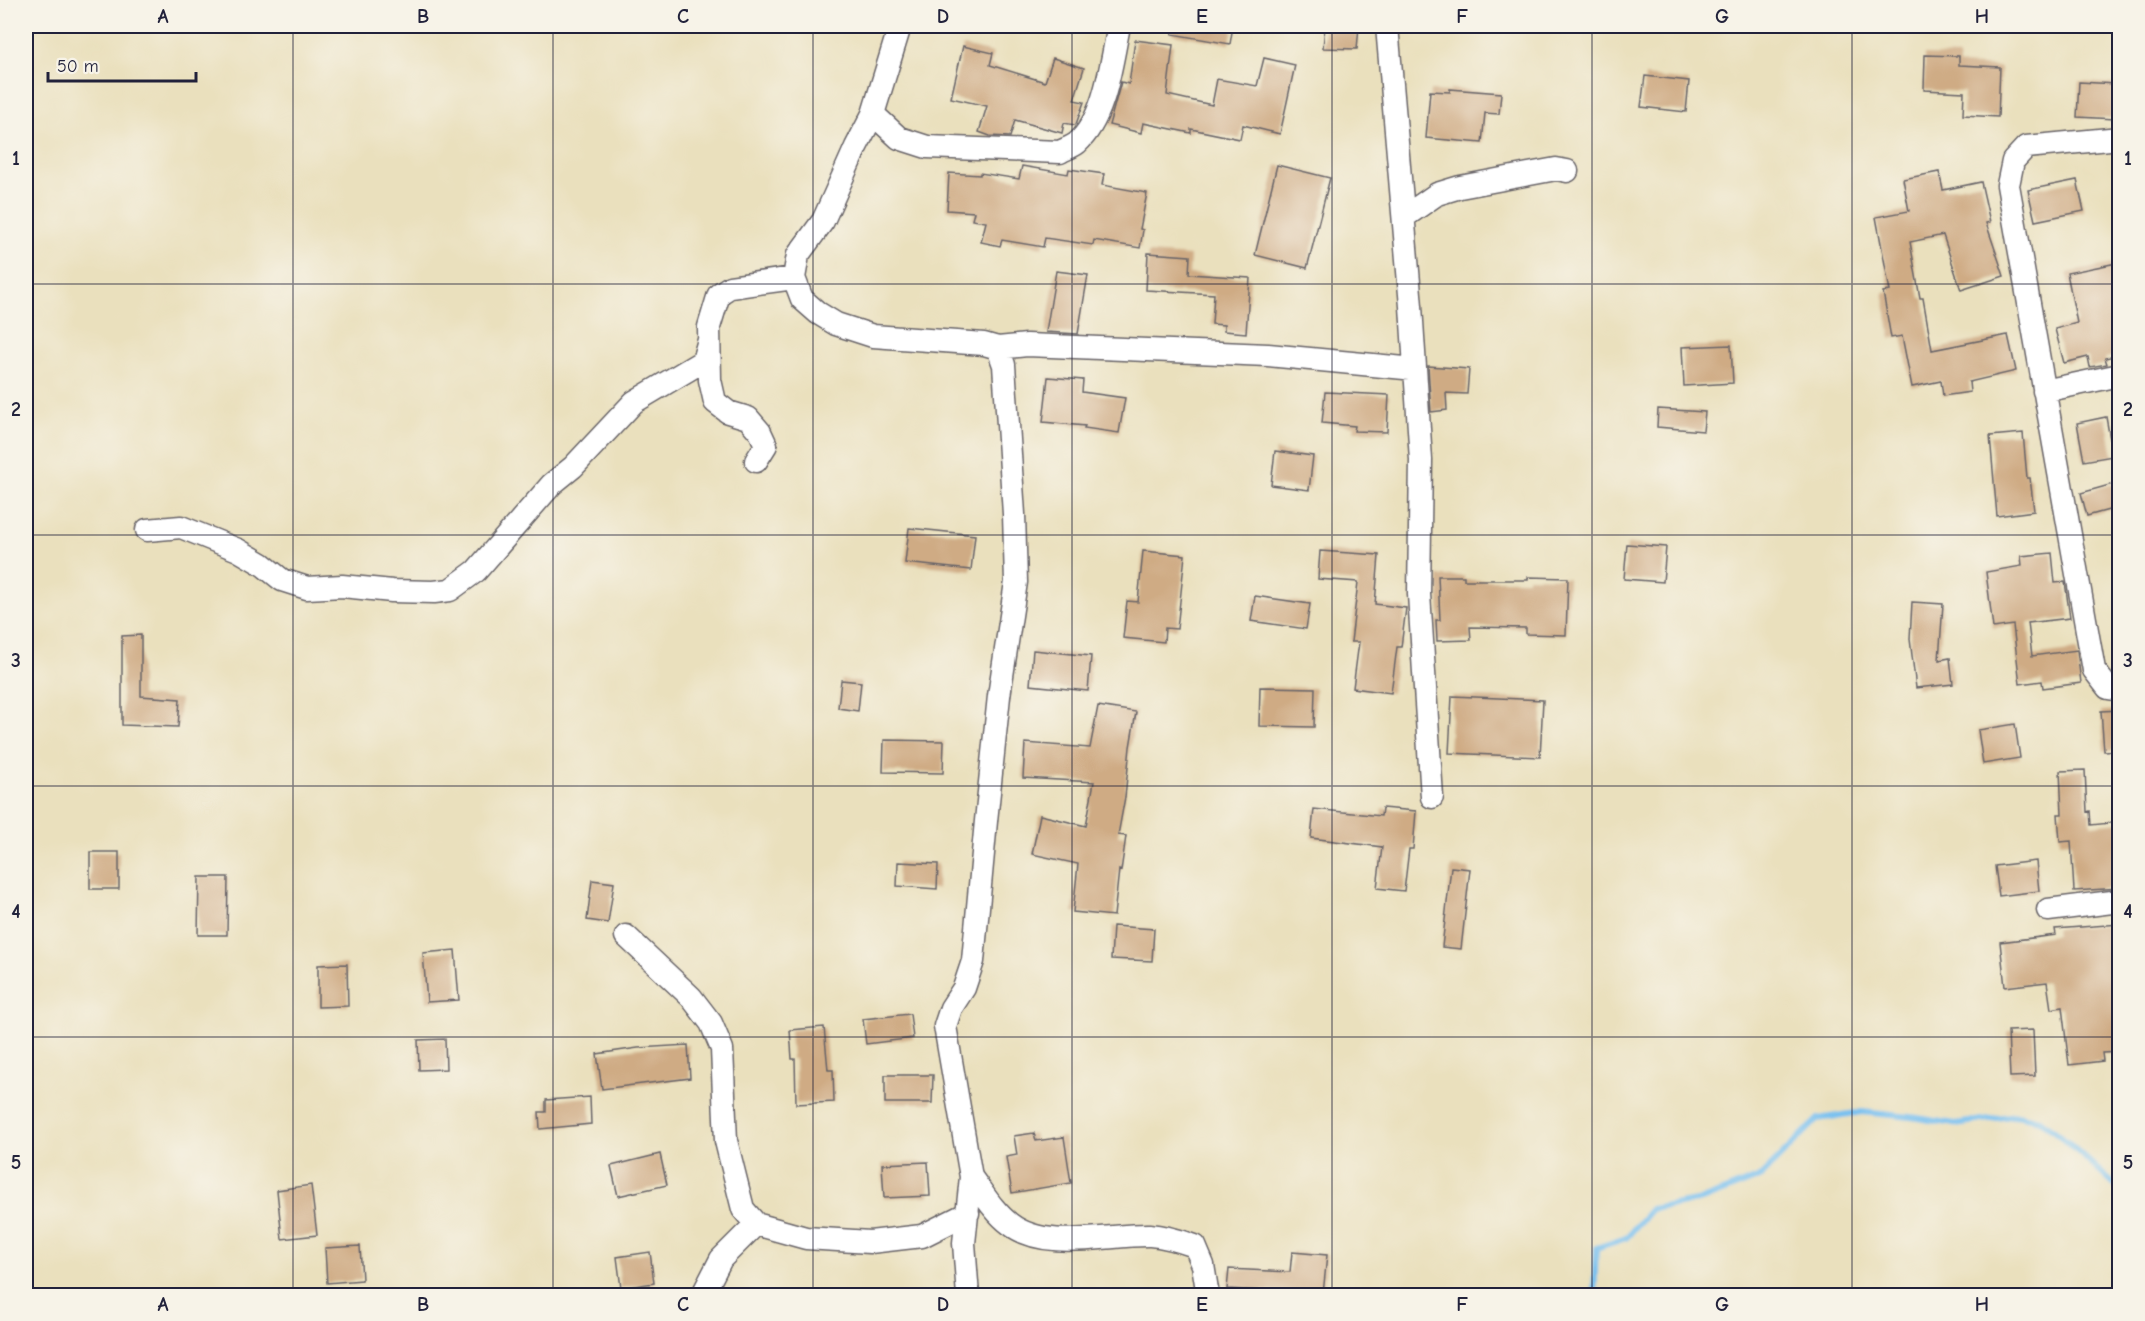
<svg xmlns="http://www.w3.org/2000/svg" width="2145" height="1321" viewBox="0 0 2145 1321" font-family="'Comic Neue',sans-serif">
	<style>
		.lines { fill: none; stroke-linecap: round; stroke-linejoin: round }
		.stream { stroke: #77c0f0; stroke-width: 6 }
		.building { fill: #cfab84 }
		.minor-casing { stroke: #686468; stroke-width: 25 }
		.minor { stroke: #fff; stroke-width: 22 }
		.grid { fill: none; stroke: #22223b; stroke-width: 1.5; stroke-opacity: 0.55 }
		.neatline { fill: none; stroke: #22223b; stroke-width: 2 }
		.grid-label { font-size: 20px; text-anchor: middle; font-weight: bold; fill: #22223b }
	</style>
	<rect width="100%" height="100%" fill="#f7f3e8"/>
	<filter id="ink" filterUnits="userSpaceOnUse"><feTurbulence type="fractalNoise" baseFrequency=".0167" numOctaves="2"/><feDisplacementMap in="SourceGraphic" scale="12" xChannelSelector="R" yChannelSelector="G"/><feConvolveMatrix kernelMatrix="1 2 1 2 8 2 1 2 1" color-interpolation-filters="sRGB"/></filter>
	<filter id="wash" filterUnits="userSpaceOnUse"><feTurbulence type="fractalNoise" baseFrequency=".008" numOctaves="4" result="noise"/><feDisplacementMap in="SourceGraphic" scale="24" xChannelSelector="R" yChannelSelector="G"/><feGaussianBlur stdDeviation="1.35" result="paint"/><feColorMatrix in="noise" values="0 0 0 0 0 0 0 0 0 0 0 0 0 0 0 0 0 1.4 0 .05"/><feComposite in="paint" operator="in"/></filter>
	<g filter="url(#wash)">
		<rect width="100%" height="100%" fill="#eae0bd"/>
		<g class="lines">
			<!-- stream -->
			<path class="stream" d="M 1594,1296 L 1596,1248 L 1626,1238 L 1651,1209 L 1702,1200 L 1760,1177 L 1818,1119 L 1862,1112 L 1911,1117 L 1955,1124 L 2017,1115 L 2040,1120 L 2066,1141 L 2120,1190"/>
		</g>
		<g id="blocks">
			<!-- building -->
			<path class="building" d="M 1173,26 L 1233,26 L 1230,44 L 1172,34 Z
				M 1325,26 L 1359,26 L 1357,49 L 1323,48 Z
				M 1135,40 L 1173,45 L 1167,95 L 1212,105 L 1217,79 L 1257,86 L 1264,58 L 1295,65 L 1280,134 L 1243,125 L 1240,139 L 1191,129 L 1191,133 L 1143,123 L 1141,133 L 1109,125 L 1121,82 L 1129,84 Z
				M 963,46 L 993,53 L 990,65 L 1045,82 L 1053,58 L 1084,68 L 1074,100 L 1084,102 L 1076,124 L 1075,125 L 1064,123 L 1062,133 L 1015,120 L 1010,137 L 990,136 L 979,132 L 987,106 L 951,98 Z
				M 1925,55 L 1959,56 L 1959,65 L 2000,67 L 1998,117 L 1963,115 L 1964,92 L 1924,90 Z
				M 1645,76 L 1689,81 L 1686,112 L 1641,107 Z
				M 2079,82 L 2116,84 L 2115,119 L 2077,117 Z
				M 1450,89 L 1501,93 L 1499,114 L 1485,113 L 1482,143 L 1426,138 L 1430,91 L 1450,92 Z
				M 1277,165 L 1330,178 L 1307,268 L 1255,255 Z
				M 1022,166 L 1068,174 L 1069,169 L 1104,174 L 1102,185 L 1147,193 L 1140,229 L 1143,230 L 1140,248 L 1094,240 L 1093,245 L 1045,238 L 1043,247 L 1002,240 L 1000,246 L 981,242 L 986,222 L 972,220 L 974,212 L 947,210 L 949,173 L 980,175 L 980,173 L 1019,179 Z
				M 1939,172 L 1943,190 L 1981,182 L 1990,222 L 1986,223 L 2004,276 L 1961,290 L 1943,235 L 1910,242 L 1920,298 L 1923,298 L 1932,350 L 2008,335 L 2016,371 L 1969,382 L 1970,392 L 1943,396 L 1941,381 L 1912,387 L 1902,336 L 1891,338 L 1883,292 L 1890,291 L 1876,217 L 1909,211 L 1903,179 Z
				M 2077,180 L 2084,211 L 2035,221 L 2028,190 Z
				M 1148,253 L 1190,256 L 1189,274 L 1250,278 L 1246,333 L 1224,331 L 1224,325 L 1212,324 L 1214,294 L 1146,290 Z
				M 2117,263 L 2120,276 L 2120,355 L 2105,358 L 2107,364 L 2090,367 L 2088,357 L 2064,363 L 2055,329 L 2077,323 L 2067,273 Z
				M 1056,271 L 1088,275 L 1078,334 L 1046,332 Z
				M 1731,345 L 1733,383 L 1684,386 L 1682,347 Z
				M 1428,366 L 1469,369 L 1467,394 L 1446,393 L 1447,410 L 1431,412 Z
				M 1048,377 L 1083,380 L 1082,392 L 1125,398 L 1119,433 L 1084,428 L 1085,426 L 1043,422 Z
				M 1325,392 L 1389,395 L 1387,432 L 1354,431 L 1355,426 L 1322,423 Z
				M 1658,409 L 1705,412 L 1703,431 L 1657,427 Z
				M 2106,417 L 2113,456 L 2084,461 L 2077,423 Z
				M 2023,433 L 2027,478 L 2030,478 L 2034,511 L 1997,516 L 1990,436 Z
				M 1275,451 L 1313,456 L 1309,490 L 1271,485 Z
				M 2120,482 L 2120,507 L 2087,516 L 2081,493 Z
				M 909,528 L 975,535 L 971,570 L 905,563 Z
				M 1627,544 L 1666,547 L 1663,582 L 1624,579 Z
				M 1143,551 L 1185,555 L 1177,629 L 1165,628 L 1164,642 L 1123,638 L 1127,601 L 1138,602 Z
				M 1320,551 L 1379,555 L 1375,604 L 1406,608 L 1401,647 L 1397,647 L 1391,693 L 1353,688 L 1359,642 L 1351,642 L 1358,582 L 1318,579 Z
				M 2052,553 L 2055,583 L 2065,582 L 2070,618 L 2028,623 L 2032,656 L 2077,650 L 2081,683 L 2043,688 L 2042,681 L 2020,684 L 2013,625 L 1993,628 L 1986,572 L 2022,566 L 2021,556 Z
				M 1438,576 L 1464,576 L 1464,580 L 1528,580 L 1528,577 L 1568,578 L 1566,635 L 1526,634 L 1526,628 L 1470,627 L 1471,640 L 1437,641 L 1436,620 L 1440,620 Z
				M 1255,596 L 1310,604 L 1306,629 L 1251,621 Z
				M 1912,602 L 1943,604 L 1939,660 L 1950,658 L 1953,684 L 1916,688 L 1910,639 Z
				M 141,635 L 141,696 L 180,699 L 178,727 L 122,725 L 122,636 Z
				M 1033,650 L 1091,656 L 1088,691 L 1030,685 Z
				M 841,680 L 861,682 L 858,711 L 838,708 Z
				M 1260,687 L 1315,688 L 1314,727 L 1259,726 Z
				M 1452,696 L 1543,700 L 1540,757 L 1449,753 Z
				M 1098,706 L 1136,712 L 1130,747 L 1125,797 L 1118,835 L 1126,836 L 1121,871 L 1119,870 L 1114,916 L 1073,912 L 1078,864 L 1032,854 L 1040,815 L 1086,826 L 1094,782 L 1023,778 L 1025,743 L 1090,748 Z
				M 2120,710 L 2120,750 L 2104,751 L 2101,711 Z
				M 2015,724 L 2020,758 L 1983,764 L 1978,730 Z
				M 884,740 L 944,741 L 943,773 L 883,772 Z
				M 2085,770 L 2087,812 L 2090,811 L 2091,825 L 2120,822 L 2120,888 L 2074,891 L 2071,841 L 2060,842 L 2058,814 L 2062,814 L 2060,771 Z
				M 1382,808 L 1416,811 L 1413,849 L 1409,849 L 1404,891 L 1377,888 L 1382,847 L 1311,838 L 1314,809 L 1381,816 Z
				M 90,852 L 119,852 L 119,889 L 90,889 Z
				M 2036,861 L 2039,891 L 1999,896 L 1995,866 Z
				M 898,862 L 938,864 L 937,889 L 897,886 Z
				M 1451,867 L 1470,869 L 1461,949 L 1442,947 Z
				M 199,877 L 228,877 L 227,935 L 198,935 Z
				M 592,880 L 614,883 L 608,923 L 587,920 Z
				M 2120,924 L 2120,1052 L 2102,1053 L 2103,1061 L 2069,1065 L 2062,1007 L 2051,1009 L 2047,982 L 2005,987 L 2000,942 L 2056,935 L 2055,929 Z
				M 1113,926 L 1154,929 L 1152,961 L 1111,959 Z
				M 455,950 L 459,1000 L 427,1002 L 423,953 Z
				M 347,964 L 348,1006 L 318,1007 L 318,965 Z
				M 910,1014 L 913,1038 L 866,1044 L 863,1019 Z
				M 824,1027 L 828,1070 L 833,1070 L 834,1102 L 796,1104 L 795,1059 L 792,1059 L 790,1030 Z
				M 2033,1030 L 2035,1076 L 2010,1077 L 2008,1031 Z
				M 445,1039 L 446,1069 L 419,1070 L 418,1040 Z
				M 688,1045 L 690,1078 L 602,1089 L 597,1054 L 638,1048 Z
				M 885,1075 L 933,1075 L 932,1103 L 885,1103 Z
				M 590,1097 L 591,1124 L 540,1129 L 539,1112 L 546,1112 L 546,1100 Z
				M 1034,1133 L 1036,1141 L 1064,1137 L 1071,1183 L 1012,1193 L 1006,1157 L 1017,1155 L 1014,1136 Z
				M 660,1154 L 667,1185 L 618,1196 L 611,1166 Z
				M 928,1162 L 930,1196 L 884,1198 L 882,1164 Z
				M 311,1185 L 317,1235 L 282,1239 L 277,1190 Z
				M 360,1246 L 362,1280 L 327,1283 L 325,1248 Z
				M 650,1252 L 654,1283 L 621,1288 L 617,1257 Z
				M 1292,1252 L 1327,1255 L 1323,1294 L 1227,1289 L 1229,1269 L 1290,1272 Z"/>
		</g>
	</g>
	<g filter="url(#ink)">
		<use href="#blocks" fill-opacity="0" stroke="#686468" stroke-width="1.5"/>
		<g class="lines">
			<defs>
				<path id="minor" d="M 900,26 L 873,114 L 856,147 L 823,221 L 798,255 L 794,278 L 802,299 L 818,313 L 836,324 L 873,336 L 984,344 L 998,348 L 1004,365 L 1014,514 L 1016,582 L 999,696 L 986,821 L 973,961 L 964,988 L 951,1008 L 945,1026 L 971,1177 L 964,1243 L 968,1296
					M 1387,26 L 1411,306 L 1421,460 L 1419,594 L 1432,797
					M 873,114 L 899,138 L 927,147 L 1060,152 C 1065,149 1072,147 1077,143 C 1106,117 1111,62 1119,26
					M 2120,138 L 2026,147 L 2013,161 L 2008,185 L 2094,670 L 2108,688 L 2120,690
					M 1404,217 L 1437,194 L 1460,187 L 1556,169 L 1567,171
					M 998,348 L 1027,345 L 1268,355 L 1415,369
					M 2044,391 L 2120,375
					M 756,461 L 766,445 L 760,432 L 748,418 L 728,412 L 715,402 L 710,380 L 709,327 L 719,294 L 730,287 L 794,278
					M 147,530 L 181,527 L 238,550 L 262,564 L 282,580 L 307,588 L 342,586 L 392,591 L 434,592 L 450,590 L 476,571 L 552,484 L 573,467 L 634,402 L 703,361 L 709,340
					M 2048,910 L 2120,901
					M 626,936 L 691,997 L 711,1023 L 722,1049 L 726,1141 L 743,1209 L 756,1224 L 806,1238 L 870,1242 L 922,1236 L 968,1213
					M 971,1177 C 983,1193 994,1212 1010,1224 C 1046,1252 1108,1234 1150,1235 C 1166,1236 1181,1241 1195,1246 L 1203,1265 L 1208,1296
					M 702,1296 L 721,1259 L 756,1224"/>
			</defs>
			<!-- minor casing -->
			<use href="#minor" class="minor-casing"/>
			<!-- minor -->
			<use href="#minor" class="minor"/>
		</g>
	</g>
	<!-- grid -->
	<path class="grid" d="M 293,26 L 293,1296M 553,26 L 553,1296M 813,26 L 813,1296M 1072,26 L 1072,1296M 1332,26 L 1332,1296M 1592,26 L 1592,1296M 1852,26 L 1852,1296M 26,284 L 2120,284M 26,535 L 2120,535M 26,786 L 2120,786M 26,1037 L 2120,1037"/>
	<!-- margin -->
	<rect width="2145" height="1321" fill="none" stroke="#f7f3e8" stroke-width="66"/>
	<!-- scale -->
	<path d="M48 72v9h148v-9" fill="none" stroke="#22223b" stroke-width="3"/>
	<text x="57" y="72" font-size="18" fill="#22223b" stroke="#f7f3e8" stroke-width="4.5" paint-order="stroke">50 m</text>
	<rect x="33" y="33" width="2079" height="1255" class="neatline"/>
	<g class="grid-label">
		<text x="163" y="23">A</text>
		<text x="423" y="23">B</text>
		<text x="683" y="23">C</text>
		<text x="943" y="23">D</text>
		<text x="1202" y="23">E</text>
		<text x="1462" y="23">F</text>
		<text x="1722" y="23">G</text>
		<text x="1982" y="23">H</text>
		<text x="16" y="165">1</text>
		<text x="2128" y="165">1</text>
		<text x="16" y="416">2</text>
		<text x="2128" y="416">2</text>
		<text x="16" y="667">3</text>
		<text x="2128" y="667">3</text>
		<text x="16" y="918">4</text>
		<text x="2128" y="918">4</text>
		<text x="16" y="1169">5</text>
		<text x="2128" y="1169">5</text>
		<text x="163" y="1311">A</text>
		<text x="423" y="1311">B</text>
		<text x="683" y="1311">C</text>
		<text x="943" y="1311">D</text>
		<text x="1202" y="1311">E</text>
		<text x="1462" y="1311">F</text>
		<text x="1722" y="1311">G</text>
		<text x="1982" y="1311">H</text>
	</g>
</svg>
